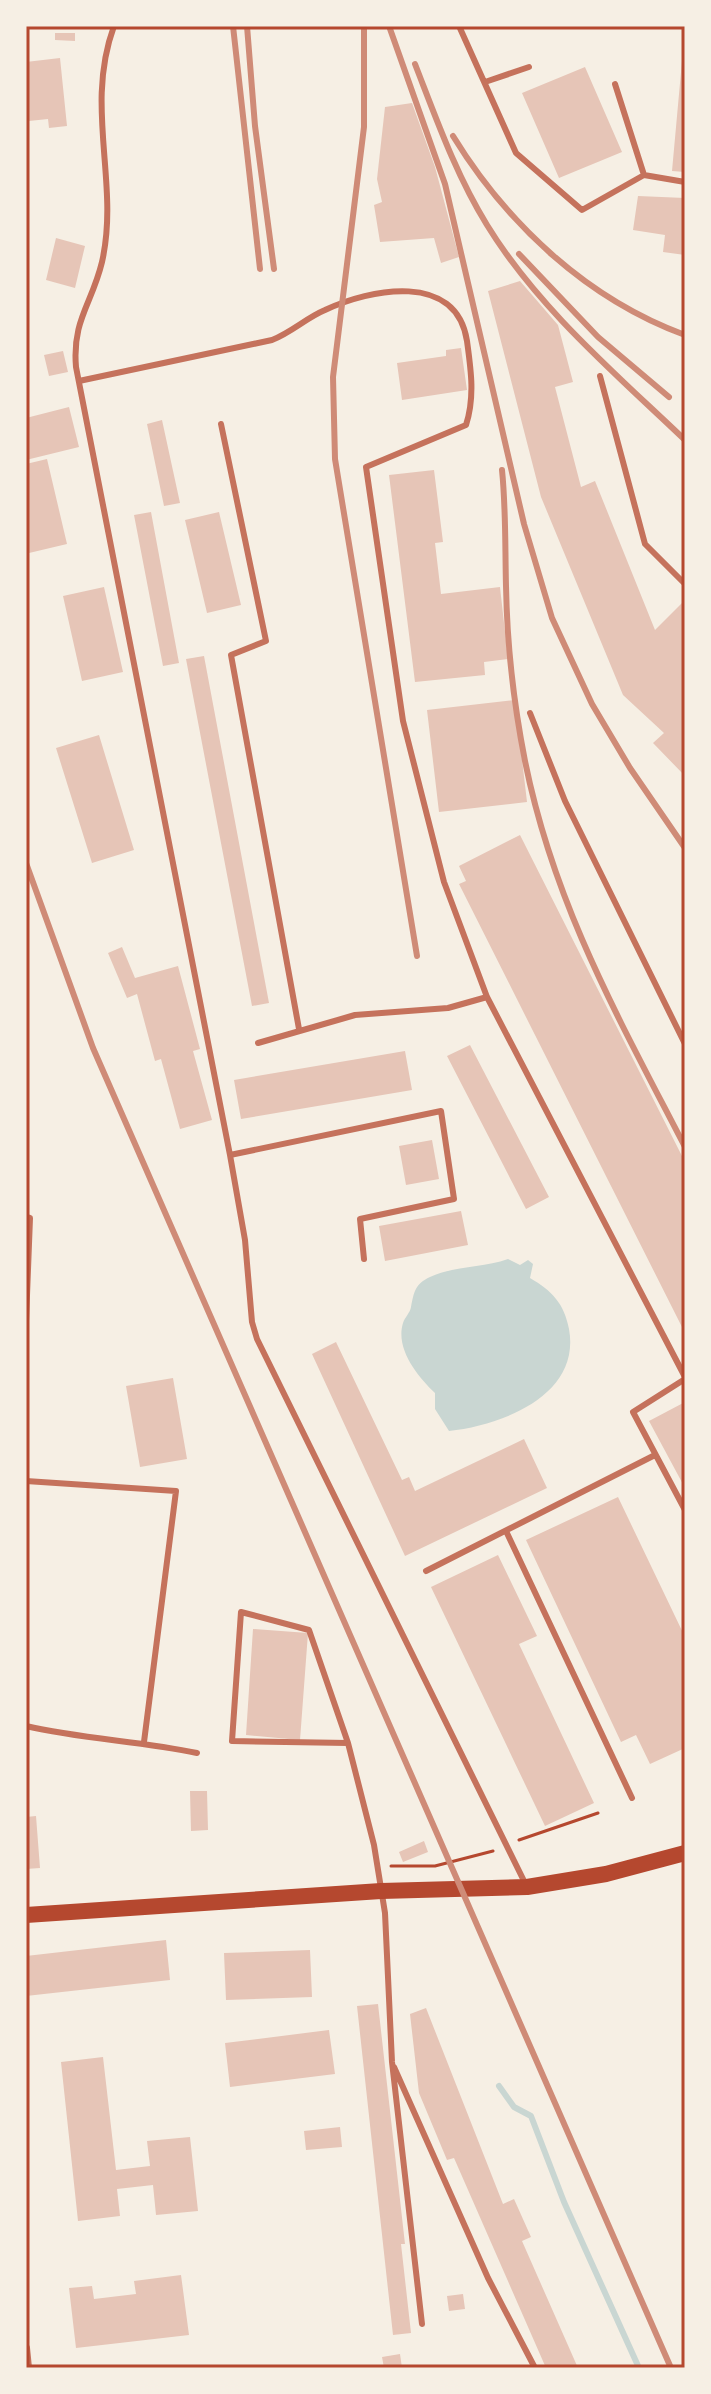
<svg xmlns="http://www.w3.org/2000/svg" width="711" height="2394" viewBox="0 0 711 2394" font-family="'Golos Text',sans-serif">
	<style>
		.water { fill: #c9d6d2 }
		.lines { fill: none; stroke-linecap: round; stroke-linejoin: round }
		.stream { stroke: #c9d6d2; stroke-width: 6 }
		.building { fill: #e6c5b7 }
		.path { stroke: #b5482f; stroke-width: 3 }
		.service { stroke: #c5725c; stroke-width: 6 }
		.minor { stroke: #c5725c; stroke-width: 8 }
		.secondary { stroke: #b5482f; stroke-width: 16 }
		.rail { stroke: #cf8b77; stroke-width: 6 }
		.neatline { fill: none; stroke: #b5482f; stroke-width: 3 }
	</style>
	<rect width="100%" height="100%" fill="#f6efe4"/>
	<!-- water -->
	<path class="water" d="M 508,1259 L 520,1265 L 528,1260 L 533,1264 L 530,1278 C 552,1291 564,1303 569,1329 C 581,1395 503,1425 449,1431 L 435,1409 L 435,1393 C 418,1377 395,1349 403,1323 C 405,1317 410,1313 411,1307 C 414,1292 415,1284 430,1277 C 454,1266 483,1268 508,1259 Z"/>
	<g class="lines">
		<!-- stream -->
		<path class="stream" d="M 499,2086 L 514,2107 L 531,2116 L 564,2202 L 639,2368"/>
	</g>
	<!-- building -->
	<path class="building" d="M 55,33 L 75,33 L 75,41 L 55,40 Z
		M 60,58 L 67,126 L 49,128 L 48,119 L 29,121 L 26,62 Z
		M 682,61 L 685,61 L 685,172 L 672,171 Z
		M 585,67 L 622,152 L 559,178 L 522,93 Z
		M 412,103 L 435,167 L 459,257 L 441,263 L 434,238 L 380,242 L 374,205 L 382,202 L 377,179 L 385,107 Z
		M 638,196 L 685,198 L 685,255 L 663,252 L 665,235 L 633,230 Z
		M 56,238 L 85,246 L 75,288 L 46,280 Z
		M 520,281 L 558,325 L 573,382 L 555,387 L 581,487 L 595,481 L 655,630 L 682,603 L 685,606 L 685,776 L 653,743 L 664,733 L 623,695 L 541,497 L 488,291 Z
		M 461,348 L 467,390 L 402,400 L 397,363 L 446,356 L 446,350 Z
		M 63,351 L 68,372 L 49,376 L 44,355 Z
		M 69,407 L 79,447 L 26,460 L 26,418 Z
		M 162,420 L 180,503 L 164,506 L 147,424 Z
		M 47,459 L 67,544 L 29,553 L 26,464 Z
		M 434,470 L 443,542 L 435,543 L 441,594 L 500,587 L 508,659 L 484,662 L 485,675 L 415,682 L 389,475 Z
		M 151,512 L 179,663 L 163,666 L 134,515 Z
		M 219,512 L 241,605 L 207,613 L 185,520 Z
		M 104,587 L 123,672 L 82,681 L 63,596 Z
		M 204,656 L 269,1003 L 252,1006 L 186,659 Z
		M 515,700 L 527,802 L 439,812 L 427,710 Z
		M 99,735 L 134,850 L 92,863 L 56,748 Z
		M 520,835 L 685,1162 L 685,1333 L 459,884 L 466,881 L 459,866 Z
		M 122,947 L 135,978 L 178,966 L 200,1049 L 193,1051 L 212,1120 L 180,1129 L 161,1059 L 155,1061 L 137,994 L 127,998 L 108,953 Z
		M 470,1045 L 549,1197 L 526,1209 L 447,1056 Z
		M 405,1051 L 412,1090 L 241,1119 L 234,1080 Z
		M 432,1140 L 439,1179 L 406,1185 L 399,1146 Z
		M 461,1211 L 468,1245 L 385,1261 L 379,1226 Z
		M 336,1342 L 402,1480 L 409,1477 L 415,1491 L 524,1439 L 547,1488 L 405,1556 L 312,1354 Z
		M 173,1378 L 187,1459 L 140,1467 L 126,1386 Z
		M 685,1402 L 685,1488 L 649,1421 Z
		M 618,1497 L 685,1637 L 685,1748 L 650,1764 L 636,1735 L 621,1742 L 526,1540 Z
		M 498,1555 L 537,1636 L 519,1644 L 594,1803 L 545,1826 L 431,1587 Z
		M 253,1629 L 308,1633 L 300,1740 L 246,1735 Z
		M 190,1791 L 207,1791 L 208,1830 L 191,1831 Z
		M 36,1816 L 40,1868 L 26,1869 L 26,1817 Z
		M 424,1841 L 428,1852 L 403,1862 L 399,1852 Z
		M 166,1940 L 170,1980 L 26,1996 L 26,1956 Z
		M 310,1950 L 312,1997 L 226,2000 L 224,1953 Z
		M 378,2004 L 405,2244 L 401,2244 L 411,2333 L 393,2335 L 357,2006 Z
		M 426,2008 L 503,2204 L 514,2199 L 531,2237 L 522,2241 L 578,2368 L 546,2368 L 454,2158 L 447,2160 L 419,2093 L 410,2014 Z
		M 329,2030 L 335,2074 L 230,2087 L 225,2043 Z
		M 103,2057 L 116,2170 L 150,2166 L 147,2141 L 190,2137 L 198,2211 L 156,2215 L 153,2185 L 117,2189 L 120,2216 L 78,2221 L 61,2062 Z
		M 340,2127 L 342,2147 L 306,2150 L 304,2131 Z
		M 181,2275 L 189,2335 L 76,2348 L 69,2288 L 92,2286 L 94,2299 L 136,2294 L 134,2281 Z
		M 463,2294 L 465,2309 L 449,2311 L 447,2296 Z
		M 400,2354 L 402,2368 L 384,2368 L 382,2357 Z"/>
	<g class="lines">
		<!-- path -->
		<path class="path" d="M 519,1840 L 598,1813
			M 391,1866 L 435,1866 L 493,1851"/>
		<!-- service -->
		<path class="service" d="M 114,26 C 84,108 120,183 102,262 C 92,304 72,320 76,367 L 230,1155
			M 459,26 L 516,153 L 582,210 L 644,175 L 685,182
			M 485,82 L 529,67
			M 615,84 L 644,175
			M 600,376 L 645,544 L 685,584
			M 79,381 L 272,340 C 292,332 306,318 325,310 C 370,289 456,271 467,341 C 471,370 475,397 466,425 L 366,467 L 403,721 L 444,882 L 487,997 L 685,1377
			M 221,424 L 266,641 L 231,655 L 299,1029
			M 530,713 L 565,801 L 685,1044
			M 258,1043 L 355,1015 L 448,1008 L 487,997
			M 26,1217 L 30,1218 L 26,1321
			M 364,1259 L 360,1219 L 454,1199 L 441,1111 L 230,1155 L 245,1240 L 252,1322 L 257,1339 L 525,1883
			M 685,1379 L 633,1412 L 685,1510
			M 26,1481 L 176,1491 L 144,1742
			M 506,1531 L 632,1798
			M 426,1571 L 655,1455
			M 26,1726 C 82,1739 140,1741 197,1753
			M 348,1743 L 309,1630 L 241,1612 L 232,1741 L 348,1743 L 374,1845 L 385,1913 L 392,2062 L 422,2324
			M 394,2067 L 488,2278 L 535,2368"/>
		<!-- minor -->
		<path class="minor" d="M 26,2348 L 28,2368"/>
		<!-- secondary -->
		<path class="secondary" d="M 26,1915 L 381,1891 L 527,1887 L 606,1874 L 685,1853"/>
		<!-- rail -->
		<path class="rail" d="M 233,26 L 260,269
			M 247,26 L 255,126 L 274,269
			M 364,26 L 364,127 L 333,377 L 335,459 L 417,956
			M 389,26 L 445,184 L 524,524 L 552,618 L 592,704 L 630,768 L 685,848
			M 415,64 C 436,118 456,175 487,225 C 538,308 616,374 685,440
			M 453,136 C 507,224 587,299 685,335
			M 519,254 L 598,337 L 669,397
			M 502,470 C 506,509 505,547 506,586 C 507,643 514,705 525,761 C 554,905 619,1019 685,1147
			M 26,863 L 93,1048 L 671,2368"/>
	</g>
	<!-- border -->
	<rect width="711" height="2394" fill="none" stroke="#f6efe4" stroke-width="56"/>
	<rect x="28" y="28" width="655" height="2338" class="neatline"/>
</svg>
